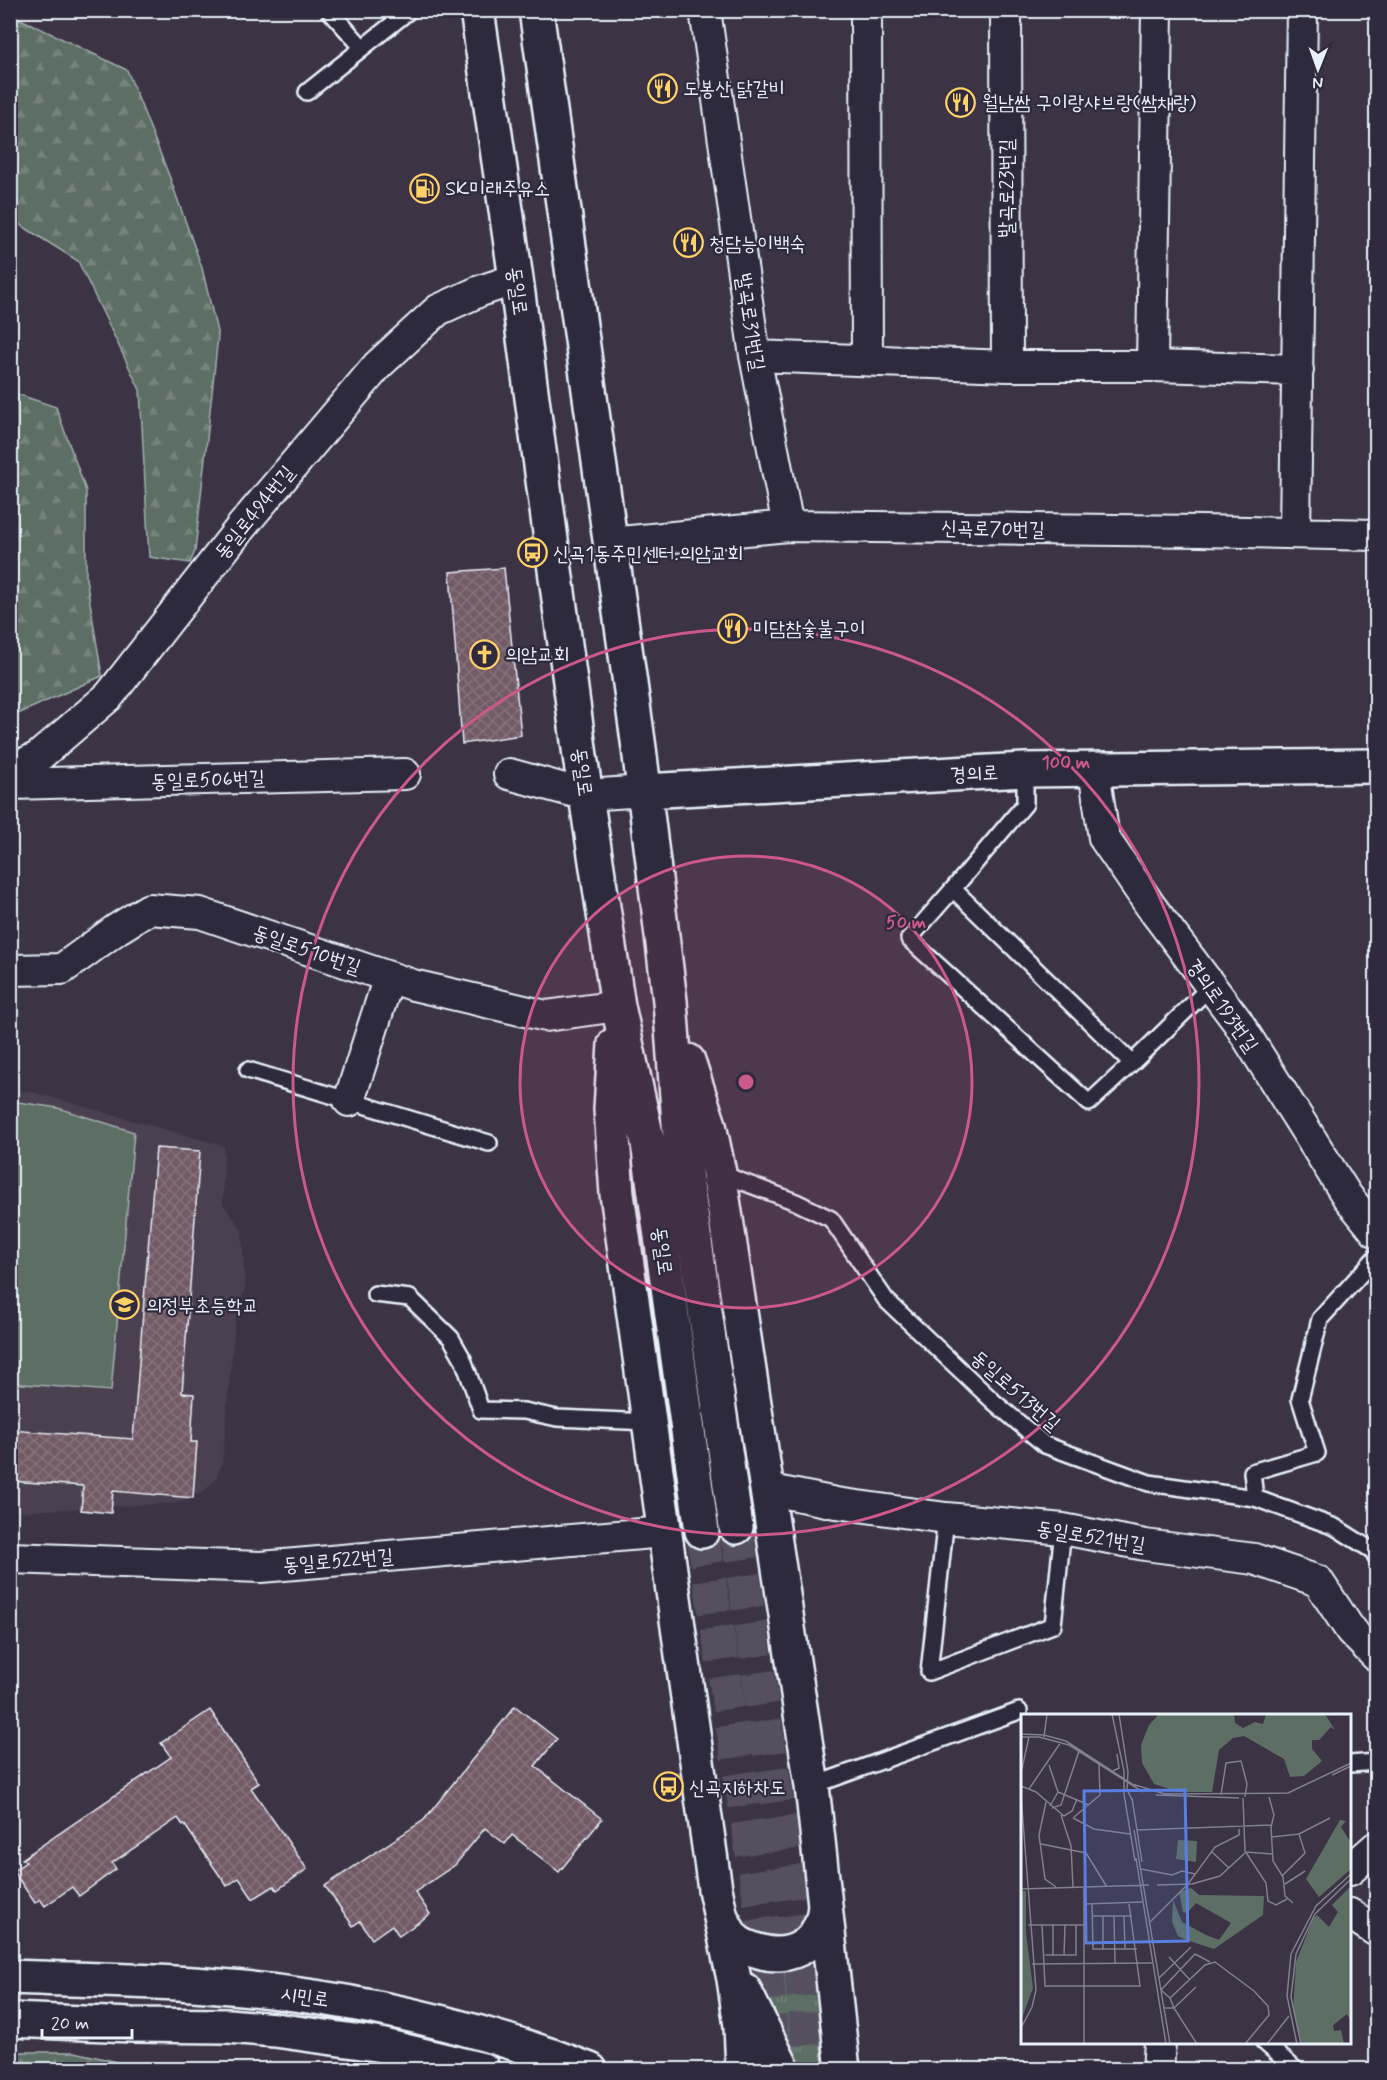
<svg xmlns="http://www.w3.org/2000/svg" width="1387" height="2080" viewBox="0 0 1387 2080" font-family="Mynerve,'Poor Story',sans-serif">
	<style>
		.built { fill: #4c3f4f }
		.grass { fill: url(#grass-tufts); stroke: #a2b0ae; stroke-width: 1.5 }
		.forest { fill: url(#forest-firs); stroke: #a2b0ae; stroke-width: 1.5 }
		.pitch { fill: #5d6e65; stroke: #a2b0ae; stroke-width: 1.5 }
		.building { fill: url(#building-cross-hatch); stroke: #e8f1f8; stroke-width: 1.5 }
		.lines { fill: none; stroke-linecap: round; stroke-linejoin: round }
		.secondary-tunnel { stroke: #565060; stroke-width: 33; stroke-dasharray: 33 16; stroke-linecap: butt }
		.lane-casing { stroke: #e8f1f8; stroke-width: 20 }
		.street-casing { stroke: #e8f1f8; stroke-width: 34 }
		.secondary-casing { stroke: #e8f1f8; stroke-width: 38 }
		.lane { stroke: #2f2a3d; stroke-width: 15 }
		.street { stroke: #2f2a3d; stroke-width: 30 }
		.secondary { stroke: #2f2a3d; stroke-width: 33 }
		.ring { fill: none; stroke: #cd598a; stroke-width: 3 }
		.labels { text-anchor: middle; stroke-width: 4.5; stroke-linejoin: round; paint-order: stroke }
		.poi-label { font-size: 20px; fill: #e8f1f8; stroke: #2f2a3d; text-anchor: start }
		.street-label { font-size: 20px; fill: #e8f1f8; stroke: #2f2a3d }
		.inset-road { fill: none; stroke: #81808d; stroke-width: 1.5 }
		.view { fill: #5a7fe2; fill-opacity: 0.15; stroke: #5a7fe2; stroke-width: 3 }
		.inset-edge { fill: none; stroke: #e8f1f8; stroke-width: 3 }
		.centre { fill: #cd598a; stroke: #2f2a3d; stroke-width: 3 }
		.ring-label { font-size: 18px; text-anchor: middle; font-weight: bold; fill: #cd598a; stroke: #2f2a3d; stroke-width: 4.5; stroke-linejoin: round; paint-order: stroke }
	</style>
	<defs>
		<pattern id="grass-tufts" width="24" height="20" patternUnits="userSpaceOnUse" patternTransform="scale(1.5)"><rect width="24" height="20" fill="#5d6e65"/><path d="M3 7l-1-3M5 7V3M7 7l1-3M15 17l-1-3M17 17v-4M19 17l1-3" fill="none" stroke="#74837c"/></pattern>
		<pattern id="forest-firs" width="22" height="20" patternUnits="userSpaceOnUse" patternTransform="scale(1.5)"><rect width="22" height="20" fill="#5d6e65"/><path d="M5 1l3.5 6h-7zM16 11l3.5 6h-7z" fill="#74837c"/></pattern>
		<pattern id="building-cross-hatch" width="8" height="8" patternUnits="userSpaceOnUse" patternTransform="scale(1.5)"><rect width="8" height="8" fill="#725a65"/><path d="M0 0l8 8M0 8l8-8" fill="none" stroke="#86727c"/></pattern>
	</defs>
	<rect width="100%" height="100%" fill="#3c3445"/>
	<filter id="ink" filterUnits="userSpaceOnUse"><feTurbulence type="fractalNoise" baseFrequency=".0167" numOctaves="2"/><feDisplacementMap in="SourceGraphic" scale="12" xChannelSelector="R" yChannelSelector="G"/><feConvolveMatrix kernelMatrix="1 2 1 2 8 2 1 2 1" color-interpolation-filters="sRGB"/></filter>
	<g filter="url(#ink)">
		<!-- built -->
		<path class="built" d="M 11,1089 L 32,1092 L 224,1146 L 223,1204 L 242,1230 L 245,1288 L 235,1321 L 222,1464 L 215,1480 L 203,1492 L 177,1503 L 11,1512 Z"/>
		<!-- grass -->
		<path class="grass" d="M 815,1960 L 823,2069 L 799,2069 L 752,1967 L 754,1965 Z"/>
		<!-- forest -->
		<path class="forest" d="M 10,14 L 127,70 L 170,178 L 202,268 L 218,336 L 195,551 L 190,563 L 149,557 L 140,390 L 78,261 L 11,219 Z
			M 11,392 L 56,407 L 86,491 L 86,578 L 102,676 L 11,717 Z
			M 11,2052 L 75,2052 L 147,2069 L 11,2069 Z"/>
		<!-- pitch -->
		<path class="pitch" d="M 11,1101 L 58,1108 L 134,1132 L 111,1391 L 11,1383 Z"/>
		<!-- building -->
		<path class="building" d="M 504,568 L 521,735 L 462,744 L 450,572 Z
			M 156,1148 L 200,1151 L 182,1393 L 194,1394 L 191,1442 L 197,1442 L 193,1498 L 113,1491 L 111,1513 L 81,1510 L 83,1486 L 10,1481 L 10,1430 L 133,1439 Z
			M 515,1706 L 557,1739 L 535,1766 L 602,1819 L 559,1872 L 512,1835 L 505,1844 L 485,1828 L 455,1865 L 415,1892 L 430,1914 L 399,1936 L 392,1925 L 372,1939 L 360,1921 L 353,1926 L 325,1886 L 424,1820 Z
			M 210,1710 L 259,1783 L 251,1788 L 307,1869 L 277,1890 L 274,1886 L 253,1899 L 239,1878 L 227,1886 L 184,1824 L 183,1825 L 178,1818 L 112,1863 L 116,1869 L 79,1896 L 72,1887 L 45,1906 L 40,1899 L 35,1903 L 13,1871 L 26,1862 L 22,1859 L 171,1757 L 161,1743 Z"/>
		<g class="lines">
			<!-- secondary-tunnel -->
			<path class="secondary-tunnel" d="M 736,1527 L 800,1955 L 809,2070
				M 702,1531 L 764,1930 L 773,2052"/>
			<defs>
				<path id="lane" d="M 329,10 L 362,47
					M 307,92 L 410,10
					M 1025,770 L 1025,804 L 953,889 L 1132,1063 L 1211,986
					M 953,889 L 909,939 L 1089,1103 L 1132,1063
					M 248,1070 L 489,1143
					M 719,1173 L 796,1202 L 831,1219 L 886,1300 L 994,1402 L 1045,1445 L 1149,1483 L 1255,1498 L 1335,1527 L 1373,1551 L 1376,1557
					M 375,1294 L 410,1298 L 451,1338 L 463,1359 L 481,1410 L 524,1411 L 557,1418 L 649,1422
					M 1255,1498 L 1252,1472 L 1317,1453 L 1300,1399 L 1320,1319 L 1376,1257
					M 946,1518 L 929,1672 L 1053,1625 L 1063,1529
					M 1350,1764 L 1376,1762
					M 812,1786 L 1019,1711
					M 1264,2042 L 1296,2070"/>
				<path id="street" d="M 705,10 L 755,356 L 788,526
					M 866,10 L 867,360
					M 1006,10 L 1007,366
					M 755,356 L 1007,366 L 1152,366 L 1298,370
					M 1152,366 L 1157,10
					M 1295,533 L 1302,10
					M 610,543 L 788,526 L 1201,531 L 1376,535
					M 10,770 L 38,757 L 109,696 L 242,526 L 378,365 L 438,310 L 480,291 L 516,279
					M 1094,770 L 1104,838 L 1152,908 L 1237,1021 L 1347,1196 L 1376,1232
					M 509,774 L 586,795 L 645,791
					M 10,784 L 405,774
					M 10,970 L 62,969 L 117,929 L 149,909 L 200,913 L 413,985 L 546,1016 L 618,1006
					M 349,1101 L 389,977
					M 766,1489 L 836,1503 L 946,1518 L 1063,1529 L 1145,1545 L 1254,1559 L 1318,1581 L 1351,1631 L 1376,1656
					M 10,1558 L 261,1567 L 664,1532
					M 1350,1870 L 1376,1847
					M 1350,1914 L 1376,1931
					M 1158,2070 L 1160,2042"/>
				<path id="secondary" d="M 477,10 L 516,279 L 580,756 L 618,1006 L 648,1143 L 702,1531
					M 536,10 L 639,748 L 670,1001 L 680,1137 L 736,1527
					M 645,791 L 1025,770 L 1376,766
					M 615,1044 L 611,1109 L 617,1194 L 715,1889 L 734,1979 L 741,2026 L 743,2070
					M 688,1061 L 709,1125 L 719,1173 L 812,1786 L 843,2070
					M 722,1919 C 726,1926 729,1934 734,1939 C 740,1945 748,1948 755,1950 C 792,1963 822,1943 825,1905
					M 10,1977 C 80,1980 150,1980 219,1986 C 345,1996 472,2024 590,2070
					M 744,1990 L 783,2070
					M 10,2020 L 132,2025 L 228,2026 L 275,2030 L 376,2044 L 483,2070"/>
			</defs>
			<!-- lane casing -->
			<use href="#lane" class="lane-casing"/>
			<!-- street casing -->
			<use href="#street" class="street-casing"/>
			<!-- secondary casing -->
			<use href="#secondary" class="secondary-casing"/>
			<!-- lane -->
			<use href="#lane" class="lane"/>
			<!-- street -->
			<use href="#street" class="street"/>
			<!-- secondary -->
			<use href="#secondary" class="secondary"/>
		</g>
	</g>
	<!-- distance rings -->
	<circle cx="746" cy="1082" r="226" fill="#cd598a" fill-opacity=".12"/>
	<g class="ring">
		<circle cx="746" cy="1082" r="226"/>
		<circle cx="746" cy="1082" r="453"/>
	</g>
	<!-- icons -->
	<defs>
		<symbol id="restaurant-ring" viewBox="-11 -11 22 22"><circle r="9.5" fill="#2f2a3d" stroke="#ffd166" stroke-width="1.5"/><path d="M-5-6h1v4h1v-4h1v4h1v-4h1v5L-1.5 .5V6h-2V.5L-5-1ZM5-6V6H3V1.5H1.5Q1.5-4 5-6Z" fill="#ffd166"/></symbol>
		<symbol id="fuel-ring" viewBox="-11 -11 22 22"><circle r="9.5" fill="#2f2a3d" stroke="#ffd166" stroke-width="1.5"/><path d="M-5.5-6h7V0h2V4h1.3V-2.5L3-4.5l.8-.8L6-3V5H2.5V1h-1V6h-7ZM-4.2-4.7v3.2H.2V-4.7Z" fill="#ffd166"/></symbol>
		<symbol id="bus-ring" viewBox="-11 -11 22 22"><circle r="9.5" fill="#2f2a3d" stroke="#ffd166" stroke-width="1.5"/><path d="M-5-6H5V4H4V6H2V4H-2V6H-4V4H-5ZM-3.5-4V0h7V-4ZM-3.5 1.2v1.5H-2V1.2ZM2 1.2v1.5H3.5V1.2Z" fill="#ffd166"/></symbol>
		<symbol id="church-ring" viewBox="-11 -11 22 22"><circle r="9.5" fill="#2f2a3d" stroke="#ffd166" stroke-width="1.5"/><path d="M-1.2-6h2.4v3.5h3.3v2.4h-3.3V6h-2.4V-.1h-3.3v-2.4h3.3Z" fill="#ffd166"/></symbol>
		<symbol id="school-ring" viewBox="-11 -11 22 22"><circle r="9.5" fill="#2f2a3d" stroke="#ffd166" stroke-width="1.5"/><path d="M0-5L7-2L0 1L-7-2ZM-4 1L0 2.5L4 1V4Q0 6-4 4Z" fill="#ffd166"/></symbol>
	</defs>
	<g fill-rule="evenodd">
		<use href="#restaurant-ring" x="646" y="72" width="33" height="33"/>
		<use href="#restaurant-ring" x="944" y="86" width="33" height="33"/>
		<use href="#fuel-ring" x="408" y="172" width="33" height="33"/>
		<use href="#restaurant-ring" x="672" y="226" width="33" height="33"/>
		<use href="#bus-ring" x="516" y="536" width="33" height="33"/>
		<use href="#restaurant-ring" x="716" y="612" width="33" height="33"/>
		<use href="#church-ring" x="468" y="638" width="33" height="33"/>
		<use href="#school-ring" x="108" y="1288" width="33" height="33"/>
		<use href="#bus-ring" x="652" y="1770" width="33" height="33"/>
	</g>
	<g class="labels">
		<!-- poi labels -->
		<g class="poi-label">
			<text x="683" y="95">도봉산 닭갈비</text>
			<text x="982" y="109">월남쌈 구이랑샤브랑(쌈채랑)</text>
			<text x="445" y="195">SK미래주유소</text>
			<text x="709" y="250">청담능이백숙</text>
			<text x="553" y="560">신곡1동주민센터.의암교회</text>
			<text x="753" y="635">미담참숯불구이</text>
			<text x="505" y="661">의암교회</text>
			<text x="146" y="1312">의정부초등학교</text>
			<text x="689" y="1794">신곡지하차도</text>
		</g>
		<!-- street labels -->
		<g class="street-label">
			<text transform="translate(1006 188) rotate(-90)" y="7">발곡로23번길</text>
			<text transform="translate(518 291) rotate(82)" y="7">동일로</text>
			<text transform="translate(751 322) rotate(81)" y="7">발곡로31번길</text>
			<text transform="translate(254 512) rotate(-51)" y="7">동일로494번길</text>
			<text transform="translate(993 528) rotate(1)" y="7">신곡로70번길</text>
			<text transform="translate(583 772) rotate(82)" y="7">동일로</text>
			<text transform="translate(974 773) rotate(-3)" y="7">경의로</text>
			<text transform="translate(208 779) rotate(-2)" y="7">동일로506번길</text>
			<text transform="translate(307 949) rotate(19)" y="7">동일로510번길</text>
			<text transform="translate(1223 1005) rotate(55)" y="7">경의로193번길</text>
			<text transform="translate(663 1251) rotate(82)" y="7">동일로</text>
			<text transform="translate(1016 1390) rotate(41)" y="7">동일로513번길</text>
			<text transform="translate(1091 1536) rotate(9)" y="7">동일로521번길</text>
			<text transform="translate(338 1560) rotate(-5)" y="7">동일로522번길</text>
			<text transform="translate(305 1996) rotate(8)" y="7">시민로</text>
		</g>
	</g>
	<!-- overview -->
	<g transform="translate(1021 1714)">
		<rect width="330" height="330" fill="#3c3445"/>
		<path d="M 138,0 L 213,0 L 214,9 L 222,14 L 234,8 L 242,10 L 245,0 L 304,0 L 314,16 L 310,13 L 298,26 L 291,26 L 291,35 L 301,47 L 283,62 L 269,63 L 263,45 L 223,22 L 212,24 L 198,36 L 191,78 L 158,78 L 133,70 L 121,49 L 120,31 L 128,11 ZM 319,106 L 325,107 L 320,113 L 330,129 L 330,155 L 298,183 L 285,165 ZM 330,172 L 330,308 L 326,300 L 312,311 L 313,317 L 320,316 L 323,330 L 281,330 L 272,296 L 275,248 L 292,205 L 296,201 L 308,213 L 317,198 L 311,191 ZM 170,174 L 178,181 L 243,182 L 242,201 L 193,235 L 165,226 L 157,222 L 151,208 L 152,186 L 161,208 L 185,221 L 198,226 L 210,209 L 175,189 L 166,199 L 162,198 L 158,178 Z" fill="#5d6e65"/>
		<path d="M 0,177 L 5,177 L 5,219 L 12,274 L 0,307 Z" fill="#5d6e65"/>
		<path d="M 157,126 L 176,127 L 175,148 L 155,145 Z" fill="#5d6e65"/>
		<path class="inset-road" d="M 91,0 L 103,57 L 103,80 L 114,147M 98,0 L 107,58 L 106,75 L 111,86M 0,20 L 23,21 L 45,27 L 111,70 L 144,80 L 267,79 L 330,49M 0,23 L 18,23 L 48,31 L 122,78M 23,23 L 26,0M 28,51 L 37,78 L 29,92M 92,57 L 98,54 L 96,40M 0,59 L 8,23M 311,61 L 330,52M 0,72 L 15,78 L 43,102 L 51,97 L 56,85M 8,75 L 40,28M 37,78 L 68,91M 0,81 L 15,276 L 11,293 L 0,314M 135,81 L 218,84M 200,81 L 205,49 L 220,47 L 226,70 L 224,83M 248,83 L 253,101 L 250,113 L 252,147 L 262,163 L 264,182 L 272,189M 111,84 L 121,148M 222,84 L 224,137 L 245,169 L 247,187 L 255,191 L 266,185M 25,88 L 18,121 L 24,165 L 35,173M 31,94 L 40,91 L 58,37M 40,101 L 50,132 L 52,173M 52,104 L 79,81 L 78,51M 52,104 L 73,115 L 109,120M 113,116 L 149,330M 116,116 L 250,111M 278,120 L 309,104M 251,123 L 278,120 L 284,139 L 261,162M 20,130 L 65,139 L 86,173M 190,137 L 208,154M 115,144 L 145,330M 120,155 L 151,161 L 161,157 L 174,160M 264,170 L 284,157M 136,171 L 171,170 L 199,162 L 225,138 L 252,140M 63,173 L 63,330M 0,175 L 128,171M 64,190 L 121,188M 71,190 L 72,235 L 116,235M 71,202 L 111,202M 82,202 L 82,235M 93,202 L 94,249M 103,202 L 104,235M 129,208 L 167,170 L 194,133 L 218,121 L 218,115M 7,211 L 63,211M 21,211 L 24,272 L 119,272 L 108,190M 24,241 L 55,241 L 55,211M 32,241 L 32,211M 43,241 L 44,211M 148,243 L 169,266M 189,248 L 174,240 L 140,276 L 149,284 L 184,251 L 194,248 L 233,277 L 247,292 L 248,301 L 224,330M 11,250 L 131,249M 138,264 L 170,233M 149,284 L 153,294 L 175,273M 143,294 L 153,294 L 176,330M 246,330 L 268,302M 276,330 L 266,282 L 270,240 L 295,192 L 330,160M 280,330 L 270,283 L 275,240 L 294,200 L 330,165"/>
		<path class="view" d="M 164,76 L 167,227 L 65,229 L 63,77 Z"/>
		<rect width="330" height="330" class="inset-edge"/>
	</g>
	<circle cx="746" cy="1082" r="9" class="centre"/>
	<g class="ring-label">
		<text x="1066" y="768">100 m</text>
		<text x="906" y="928">50 m</text>
	</g>
	<!-- margin -->
	<rect width="1387" height="2080" fill="none" stroke="#2f2a3d" stroke-width="36"/>
	<rect x="18" y="18" width="1351" height="2044" fill="none" stroke="#e8f1f8" stroke-width="2" filter="url(#ink)"/>
	<!-- north arrow -->
	<g transform="translate(1318 69) rotate(181)" stroke="#2f2a3d" stroke-width="4.5" paint-order="stroke">
	<path d="M0-4.5L10 22L0 15L-10 22Z" fill="#e8f1f8"/>
	<text y="-9" font-size="16" font-weight="bold" text-anchor="middle" fill="#e8f1f8">N</text>
	</g>
	<!-- scale -->
	<path d="M42 2029v9h90v-9" fill="none" stroke="#e8f1f8" stroke-width="3"/>
	<text x="51" y="2029" font-size="18" fill="#e8f1f8" stroke="#2f2a3d" stroke-width="4.5" paint-order="stroke">20 m</text>
</svg>
